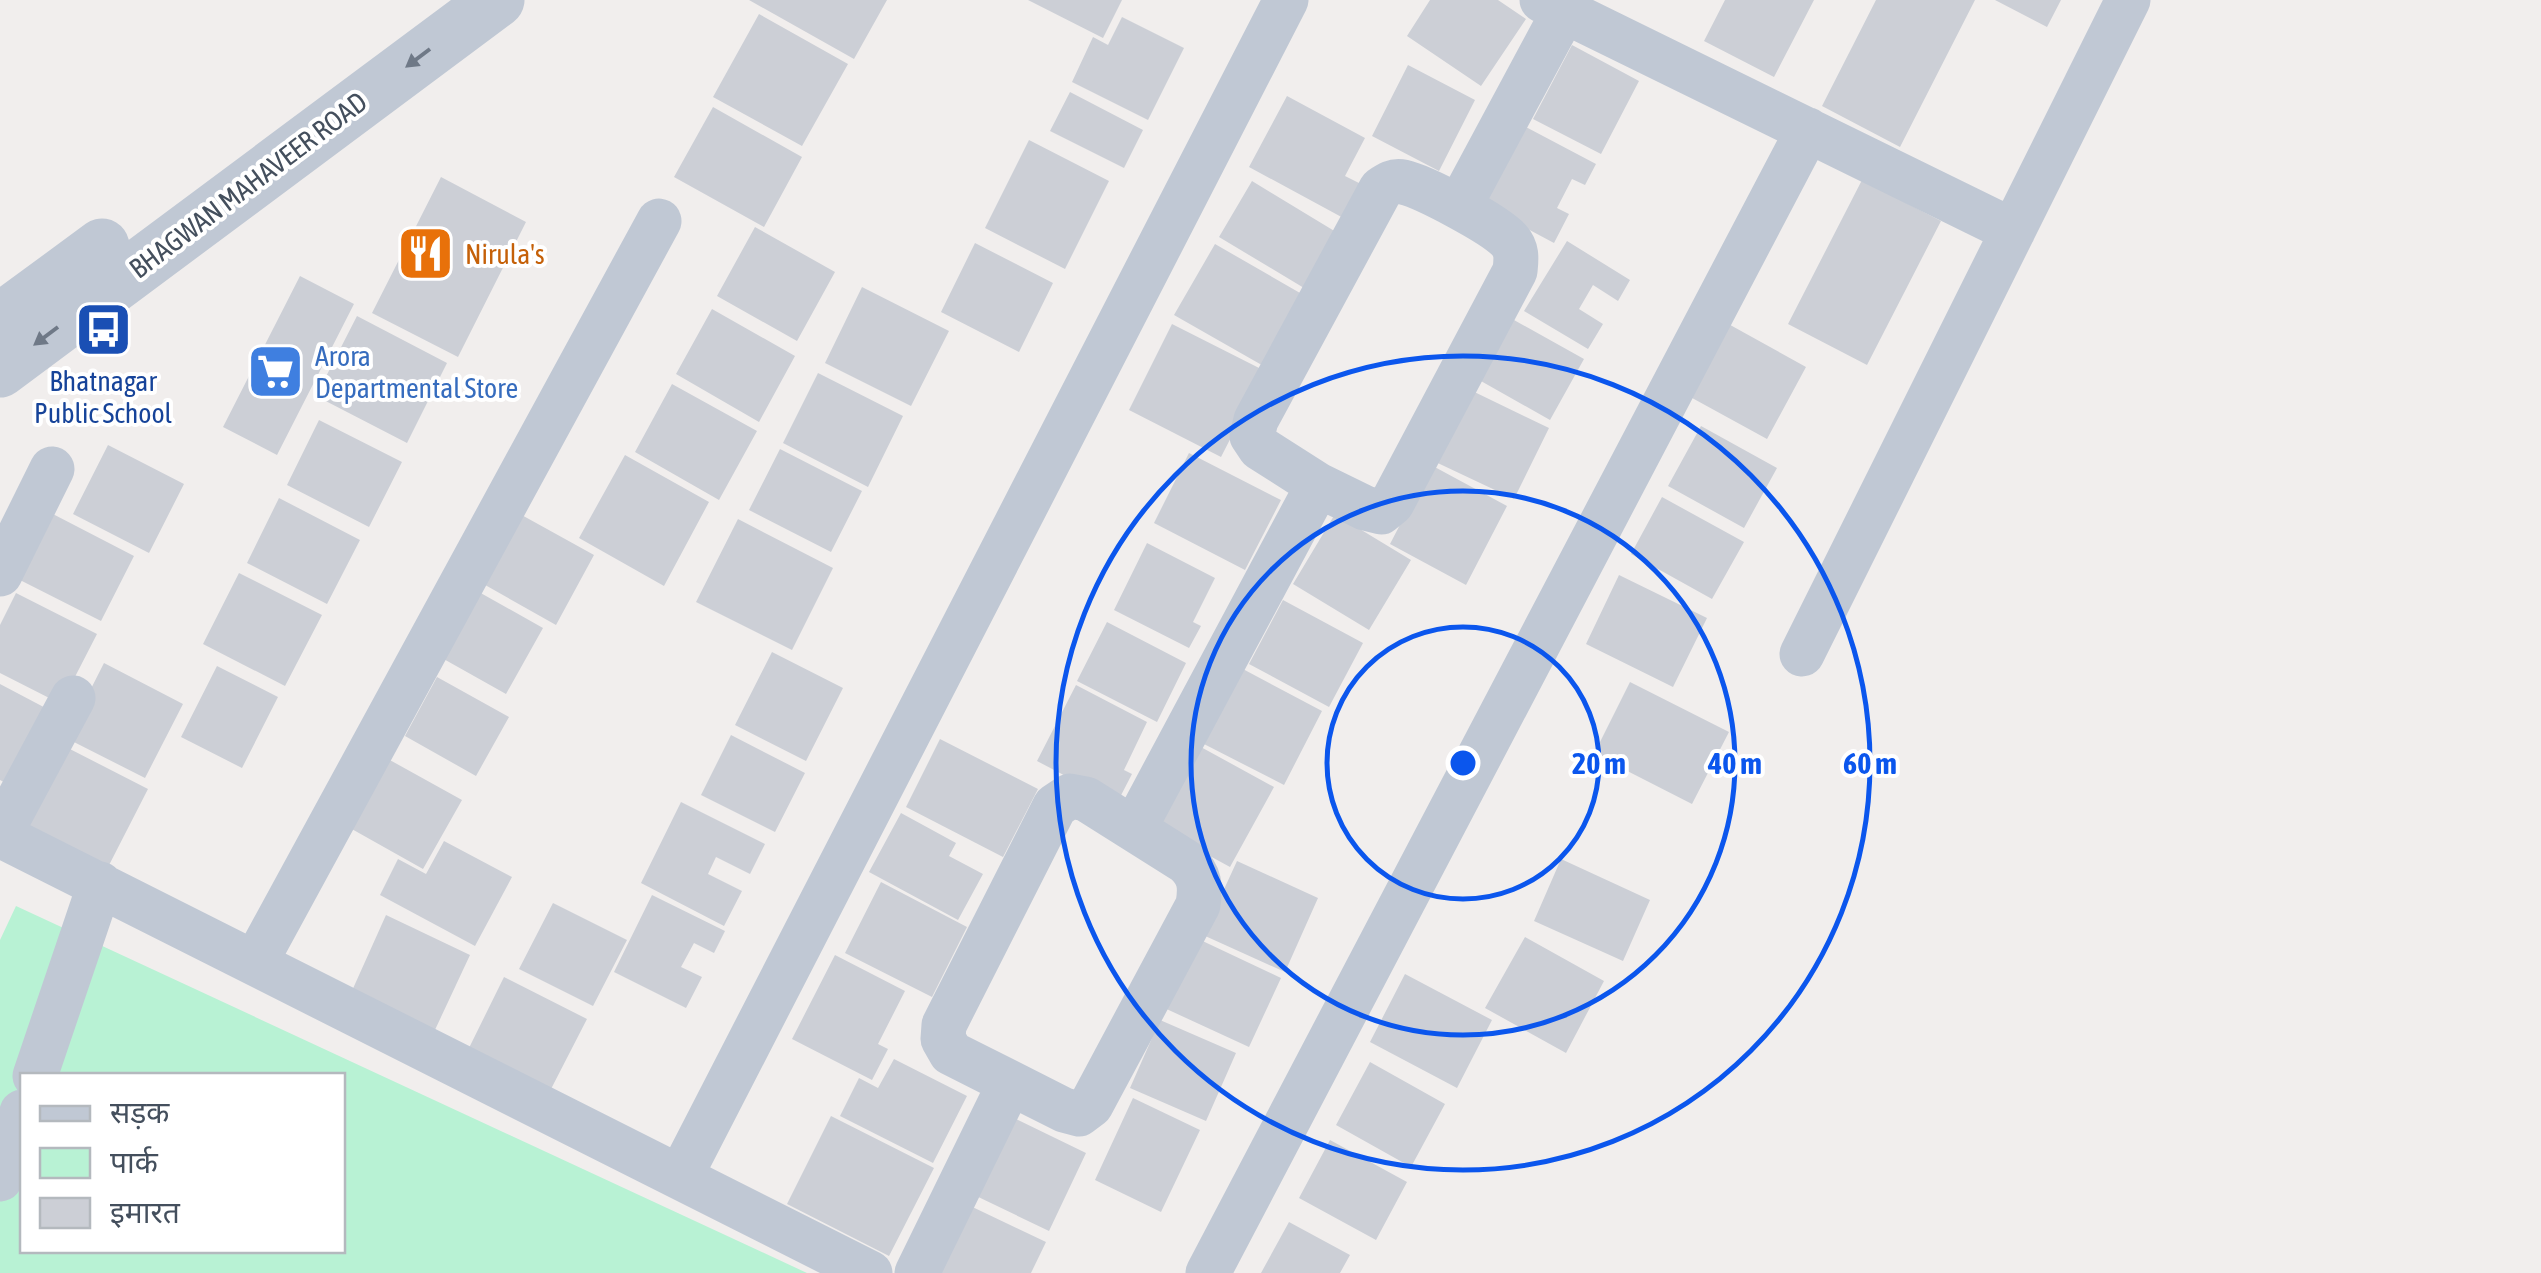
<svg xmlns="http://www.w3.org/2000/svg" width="2541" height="1273" viewBox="0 0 2541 1273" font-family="'Asap Condensed','Noto Sans Devanagari',sans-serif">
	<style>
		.green { fill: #b8f2d4; fill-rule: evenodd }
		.building { fill: #cccfd6 }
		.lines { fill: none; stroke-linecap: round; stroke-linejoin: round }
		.minor { stroke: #c0c8d4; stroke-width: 45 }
		.tertiary { stroke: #c0c8d4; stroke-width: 55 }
		.oneway { fill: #6f7987 }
		.ring { fill: none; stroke: #0b56ed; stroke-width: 5 }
		.labels { text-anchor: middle; stroke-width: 8; stroke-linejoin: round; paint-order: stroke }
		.street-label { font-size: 28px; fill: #444f5d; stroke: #fff }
		.food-label { font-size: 28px; fill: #c56008; stroke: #fff; text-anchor: start }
		.shop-label { font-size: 28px; fill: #366cbe; stroke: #fff; text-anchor: start }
		.transit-label { font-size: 28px; fill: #164399; stroke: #fff }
		.centre { fill: #0b56ed; stroke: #fff; stroke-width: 5 }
		.ring-label { font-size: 30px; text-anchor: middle; font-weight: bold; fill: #0b56ed; stroke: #fff; stroke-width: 8; stroke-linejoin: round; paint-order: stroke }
	</style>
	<rect width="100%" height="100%" fill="#f1eeed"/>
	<!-- green -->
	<path class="green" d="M 16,906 L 807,1273 L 0,1273 L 0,940 ZM 22,1076 L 342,1076 L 342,1250 L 22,1250 Z"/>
	<!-- building -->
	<path class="building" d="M 749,0 L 887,0 L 854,59 Z
		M 1028,0 L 1122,0 L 1103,38 Z
		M 1430,0 L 1498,0 L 1526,19 L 1481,86 L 1407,36 Z
		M 1725,0 L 1814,0 L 1774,77 L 1704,41 Z
		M 1876,0 L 1975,0 L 1900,147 L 1822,106 Z
		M 1995,0 L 2061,0 L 2047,27 Z
		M 759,14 L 848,64 L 802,146 L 713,97 Z
		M 1122,17 L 1184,48 L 1148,120 L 1072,82 L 1093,37 L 1108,45 Z
		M 1572,45 L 1639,81 L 1601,154 L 1533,119 Z
		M 1408,65 L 1475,100 L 1439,171 L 1372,136 Z
		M 1070,92 L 1143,130 L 1124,168 L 1050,131 Z
		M 1287,96 L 1365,138 L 1345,176 L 1365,186 L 1347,220 L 1249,167 Z
		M 713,107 L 802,157 L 764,227 L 674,177 Z
		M 1524,126 L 1596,164 L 1585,185 L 1572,179 L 1557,208 L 1569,214 L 1554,243 L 1483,205 Z
		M 1029,140 L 1109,181 L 1065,269 L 985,228 Z
		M 441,177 L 526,222 L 458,357 L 372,313 Z
		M 1862,180 L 1941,221 L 1867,365 L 1788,324 Z
		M 1252,181 L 1336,232 L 1304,288 L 1219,237 Z
		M 755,227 L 835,272 L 797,341 L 717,296 Z
		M 1567,241 L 1630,280 L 1618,301 L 1593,285 L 1579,309 L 1603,324 L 1588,349 L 1524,311 Z
		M 975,243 L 1053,283 L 1019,352 L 941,312 Z
		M 1215,244 L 1307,297 L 1267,368 L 1174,315 Z
		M 300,276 L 354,304 L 277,455 L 223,427 Z
		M 862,287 L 949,331 L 911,406 L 825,363 Z
		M 712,309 L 795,356 L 759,422 L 676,374 Z
		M 1498,311 L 1584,359 L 1550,420 L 1465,372 Z
		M 357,316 L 447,363 L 407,443 L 316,396 Z
		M 1723,321 L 1806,367 L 1767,439 L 1683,393 Z
		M 1172,324 L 1265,371 L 1221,457 L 1129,410 Z
		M 818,373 L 903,416 L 868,487 L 783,443 Z
		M 672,384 L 757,431 L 719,500 L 635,452 Z
		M 1460,385 L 1549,428 L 1514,499 L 1425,457 Z
		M 319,420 L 402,462 L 369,527 L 287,485 Z
		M 1701,426 L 1777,468 L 1744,528 L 1668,486 Z
		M 108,445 L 184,484 L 149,553 L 73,514 Z
		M 780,449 L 862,491 L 831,552 L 749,510 Z
		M 1189,453 L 1281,500 L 1245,570 L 1154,523 Z
		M 625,455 L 709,502 L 664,586 L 579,538 Z
		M 1431,465 L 1507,506 L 1466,585 L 1390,544 Z
		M 1662,497 L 1744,542 L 1712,599 L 1631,554 Z
		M 279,498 L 360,540 L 327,604 L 247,563 Z
		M 509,508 L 594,555 L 556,625 L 471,577 Z
		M 49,512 L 134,556 L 101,621 L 16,578 Z
		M 1335,514 L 1411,560 L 1369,630 L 1293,584 Z
		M 738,519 L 833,568 L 792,650 L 696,602 Z
		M 1147,543 L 1215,578 L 1193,622 L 1201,626 L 1189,648 L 1114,610 Z
		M 239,573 L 322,615 L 285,686 L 203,644 Z
		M 1619,575 L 1707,618 L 1673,687 L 1586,644 Z
		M 470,587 L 543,628 L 506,694 L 433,653 Z
		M 16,593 L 97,634 L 61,704 L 0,673 L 0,625 Z
		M 1283,600 L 1363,643 L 1329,707 L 1249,664 Z
		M 1107,622 L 1186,663 L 1157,722 L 1077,681 Z
		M 772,652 L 843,688 L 806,761 L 735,725 Z
		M 104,663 L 183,704 L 145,778 L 66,738 Z
		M 217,666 L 278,697 L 242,768 L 181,737 Z
		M 1241,668 L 1322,711 L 1284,785 L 1202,743 Z
		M 437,677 L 509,717 L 476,776 L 405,736 Z
		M 1630,682 L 1729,732 L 1692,804 L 1594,754 Z
		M 0,684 L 55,713 L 17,789 L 0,780 Z
		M 1076,685 L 1147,722 L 1124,770 L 1132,774 L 1117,803 L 1037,761 Z
		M 731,735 L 805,773 L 775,832 L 701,795 Z
		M 940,739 L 1038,789 L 1003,857 L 906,807 Z
		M 64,746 L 148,789 L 106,871 L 22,827 Z
		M 1199,746 L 1274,787 L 1230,867 L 1155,826 Z
		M 388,759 L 462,800 L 423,869 L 350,828 Z
		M 681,802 L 765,844 L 750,874 L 716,857 L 708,874 L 742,891 L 724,926 L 641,883 Z
		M 901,813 L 956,843 L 949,856 L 983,874 L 958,920 L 869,872 Z
		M 444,841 L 512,877 L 475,946 L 380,895 L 398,859 L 426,874 Z
		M 1561,859 L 1650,900 L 1623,961 L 1534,921 Z
		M 1237,861 L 1318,898 L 1285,972 L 1203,935 Z
		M 881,882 L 967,927 L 932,997 L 845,953 Z
		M 652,895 L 725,931 L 714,953 L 694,943 L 681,967 L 702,977 L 686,1008 L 614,972 Z
		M 553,903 L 627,940 L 593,1006 L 519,969 Z
		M 386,915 L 470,955 L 434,1032 L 351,993 Z
		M 1192,936 L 1281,978 L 1249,1047 L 1160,1006 Z
		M 1525,937 L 1604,981 L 1566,1053 L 1485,1008 Z
		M 835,955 L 905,991 L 878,1044 L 888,1049 L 872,1080 L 792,1039 Z
		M 1405,974 L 1492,1020 L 1457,1088 L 1370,1042 Z
		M 504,977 L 587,1019 L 551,1089 L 469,1048 Z
		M 1160,1020 L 1236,1053 L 1206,1121 L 1130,1088 Z
		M 894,1059 L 967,1096 L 933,1163 L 840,1116 L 859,1078 L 878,1088 Z
		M 1370,1062 L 1445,1104 L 1411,1167 L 1336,1125 Z
		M 1133,1098 L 1200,1130 L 1161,1212 L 1095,1180 Z
		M 1008,1115 L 1086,1153 L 1049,1231 L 970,1193 Z
		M 831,1116 L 934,1168 L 889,1256 L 787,1204 Z
		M 1330,1140 L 1407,1182 L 1376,1240 L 1299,1198 Z
		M 962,1202 L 1046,1242 L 1031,1273 L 928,1273 Z
		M 1289,1222 L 1350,1255 L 1340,1273 L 1261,1273 Z"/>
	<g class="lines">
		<!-- minor -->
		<path class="minor" d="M 1542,0 L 2013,231
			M 1459,207 L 1570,0
			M 0,574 L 52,469
			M 1802,654 L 2128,0
			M 1070,796 L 1086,799 L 1186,862 C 1200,875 1201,886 1198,905 L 1091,1105 L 1079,1114 L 1064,1110 L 951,1053 L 943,1039 L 944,1025 L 1055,806 Z
			M 1134,829 L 1318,485 L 1365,508 L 1381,512 L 1392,503 L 1515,271 C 1516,260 1518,250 1509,240 C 1494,224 1425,187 1403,182 C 1394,180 1388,184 1381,189 L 1256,420 L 1252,436 L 1260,448 L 1318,485
			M 0,834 L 73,698
			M 0,835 L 870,1273
			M 255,963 L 659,221
			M 35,1076 L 100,884
			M 680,1177 L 1286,0
			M 0,1179 L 22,1112
			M 917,1273 L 1010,1083
			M 1208,1273 L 1808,130"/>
		<!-- tertiary -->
		<path class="tertiary" d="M 0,321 L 102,246
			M 0,370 L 497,0"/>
	</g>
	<!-- one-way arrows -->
	<defs><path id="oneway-solid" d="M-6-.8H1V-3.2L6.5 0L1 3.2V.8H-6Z" transform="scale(2.5)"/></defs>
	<g class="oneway">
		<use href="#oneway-solid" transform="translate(418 58) rotate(143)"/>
		<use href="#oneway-solid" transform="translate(46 336) rotate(143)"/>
	</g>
	<!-- distance rings -->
	<g class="ring">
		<circle cx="1463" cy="763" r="136"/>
		<circle cx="1463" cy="763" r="272"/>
		<circle cx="1463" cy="763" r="407"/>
	</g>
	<!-- icons -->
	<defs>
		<symbol id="restaurant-square" viewBox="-11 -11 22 22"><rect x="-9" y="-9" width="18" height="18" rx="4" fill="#e8710a" stroke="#fff"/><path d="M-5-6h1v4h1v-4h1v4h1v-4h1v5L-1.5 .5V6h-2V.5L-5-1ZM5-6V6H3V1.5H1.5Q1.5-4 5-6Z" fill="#fff"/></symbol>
		<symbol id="bus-square" viewBox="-11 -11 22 22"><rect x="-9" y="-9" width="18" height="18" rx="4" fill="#1a4fb4" stroke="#fff"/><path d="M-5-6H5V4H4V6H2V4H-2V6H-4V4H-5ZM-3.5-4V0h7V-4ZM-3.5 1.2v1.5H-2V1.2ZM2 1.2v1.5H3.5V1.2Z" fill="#fff"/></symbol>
		<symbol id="supermarket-square" viewBox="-11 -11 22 22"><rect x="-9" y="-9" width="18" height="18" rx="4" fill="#3f7fe0" stroke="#fff"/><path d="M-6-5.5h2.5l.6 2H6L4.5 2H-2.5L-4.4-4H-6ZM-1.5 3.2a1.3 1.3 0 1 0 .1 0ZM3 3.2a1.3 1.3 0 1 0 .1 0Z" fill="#fff"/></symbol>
	</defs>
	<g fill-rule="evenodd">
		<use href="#restaurant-square" x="394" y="222" width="63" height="63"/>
		<use href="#bus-square" x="72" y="298" width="63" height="63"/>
		<use href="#supermarket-square" x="244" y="340" width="63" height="63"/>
	</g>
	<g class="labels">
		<!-- street labels -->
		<g class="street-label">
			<text transform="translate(248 185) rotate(-37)" y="10">BHAGWAN MAHAVEER ROAD</text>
		</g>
		<!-- food labels -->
		<g class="food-label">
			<text x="465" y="264">Nirula's</text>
		</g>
		<!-- shop labels -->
		<g class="shop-label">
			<text x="315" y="366">Arora<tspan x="315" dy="32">Departmental Store</tspan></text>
		</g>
		<!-- transit labels -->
		<g class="transit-label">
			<text x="103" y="391">Bhatnagar<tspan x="103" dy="32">Public School</tspan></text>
		</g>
	</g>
	<circle cx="1463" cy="763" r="15" class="centre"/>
	<g class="ring-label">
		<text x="1599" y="774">20 m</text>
		<text x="1735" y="774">40 m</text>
		<text x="1870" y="774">60 m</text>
	</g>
	<!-- legend -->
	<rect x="20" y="1073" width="325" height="180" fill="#ffffff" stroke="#b4b9be" stroke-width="2.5"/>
	<rect x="40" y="1106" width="50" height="15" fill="#c0c8d4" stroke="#b4b9be" stroke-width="2.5"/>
	<text x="110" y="1123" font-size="30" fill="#444f5d">सड़क</text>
	<rect x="40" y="1148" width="50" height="30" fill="#b8f2d4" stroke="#b4b9be" stroke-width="2.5"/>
	<text x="110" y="1173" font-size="30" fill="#444f5d">पार्क</text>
	<rect x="40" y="1198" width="50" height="30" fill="#cccfd6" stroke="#b4b9be" stroke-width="2.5"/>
	<text x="110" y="1223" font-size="30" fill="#444f5d">इमारत</text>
</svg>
